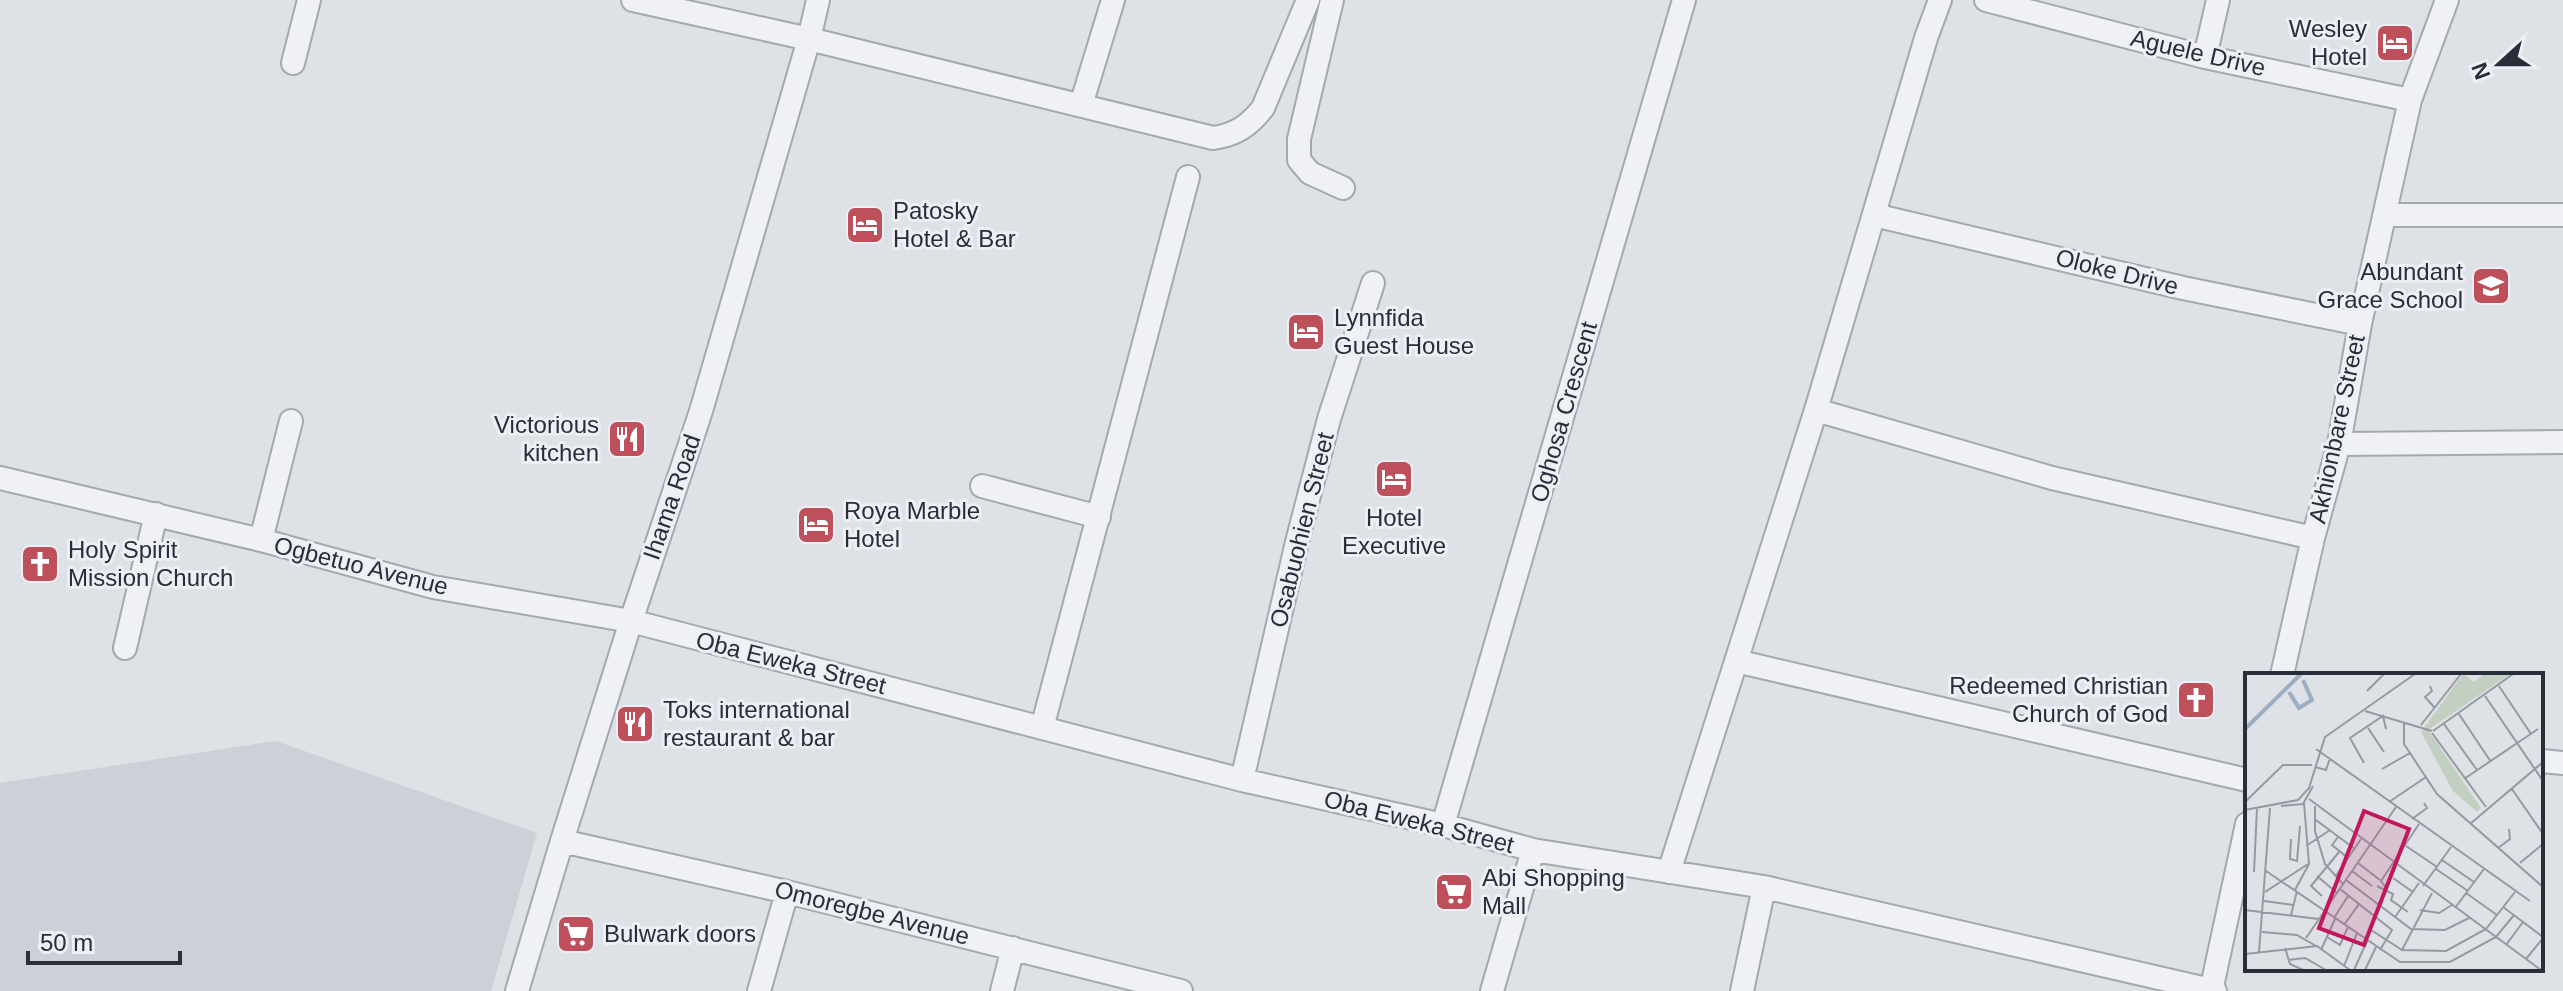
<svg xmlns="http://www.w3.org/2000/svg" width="2563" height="991" viewBox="0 0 2563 991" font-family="Arial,sans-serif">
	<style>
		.built { fill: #ccd0d7 }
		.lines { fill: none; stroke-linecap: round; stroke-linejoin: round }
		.minor-casing { stroke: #a4a8af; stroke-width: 26 }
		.minor { stroke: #f0f1f4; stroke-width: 22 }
		.labels { text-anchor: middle; stroke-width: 6; stroke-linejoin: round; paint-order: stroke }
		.poi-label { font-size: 24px; fill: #292e3b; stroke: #edeff4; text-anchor: start }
		.street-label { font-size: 24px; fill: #292e3b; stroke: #edeff4 }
		.inset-river { fill: none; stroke: #9dadc2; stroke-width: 4 }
		.inset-road { fill: none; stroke: #9699a2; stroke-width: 2 }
		.view { fill: #c2185b; fill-opacity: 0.15; stroke: #c2185b; stroke-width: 4 }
		.inset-edge { fill: none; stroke: #292e3b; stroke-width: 4 }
	</style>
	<rect width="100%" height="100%" fill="#dee1e6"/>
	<!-- built -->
	<path class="built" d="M 276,741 L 537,833 L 491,991 L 0,991 L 0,783 Z"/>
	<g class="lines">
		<defs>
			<path id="minor" d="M 633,0 L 809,39 L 1213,138 C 1235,135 1249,126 1263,108 L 1308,0
				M 1332,0 L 1299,139 L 1299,160 L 1310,173 L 1343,188
				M 1986,0 L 2205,57 L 2410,100
				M 2205,57 L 2218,0
				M 293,63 L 309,0
				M 1081,105 L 1113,0
				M 1874,215 L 2183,288 L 2360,324
				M 2385,215 L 2563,215
				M 1816,410 L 2052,478 L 2313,538
				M 2339,444 L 2563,442
				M 0,478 L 261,540 L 433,587 L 631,621 L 1242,780 L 1443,825 L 1533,850 L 1764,887 L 2215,991
				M 982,486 L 1099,517
				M 261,540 L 291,421
				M 125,648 L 156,514
				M 1736,661 L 2247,780
				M 2282,675 L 2313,538 L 2339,444 L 2360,324 L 2410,100 L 2447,0
				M 1042,728 L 1188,177
				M 2541,761 L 2563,763
				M 1242,780 L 1297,542 L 1329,419 L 1373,283
				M 1443,825 L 1684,0
				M 562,841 L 787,892 L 1181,991
				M 1669,872 L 1816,410 L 1926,38 L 1940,0
				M 517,991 L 562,841 L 631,621 L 701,411 L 809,39 L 818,0
				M 759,991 L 787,892
				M 1002,991 L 1013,948
				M 1492,991 L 1533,850
				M 1742,991 L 1764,887
				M 2211,991 L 2247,824"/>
		</defs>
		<!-- minor casing -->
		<use href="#minor" class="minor-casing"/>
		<!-- minor -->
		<use href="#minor" class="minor"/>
	</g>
	<!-- icons -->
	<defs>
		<symbol id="hotel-square" viewBox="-11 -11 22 22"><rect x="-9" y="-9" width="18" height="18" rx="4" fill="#bd505b" stroke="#edeff4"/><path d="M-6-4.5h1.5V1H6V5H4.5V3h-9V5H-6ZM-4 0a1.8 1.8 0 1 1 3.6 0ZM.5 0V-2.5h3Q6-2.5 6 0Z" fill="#fff"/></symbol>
		<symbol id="school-square" viewBox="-11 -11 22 22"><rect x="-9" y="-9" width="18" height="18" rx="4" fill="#bd505b" stroke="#edeff4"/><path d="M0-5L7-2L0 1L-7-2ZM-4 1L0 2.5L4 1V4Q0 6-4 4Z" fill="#fff"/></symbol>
		<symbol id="restaurant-square" viewBox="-11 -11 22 22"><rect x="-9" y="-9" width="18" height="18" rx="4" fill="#bd505b" stroke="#edeff4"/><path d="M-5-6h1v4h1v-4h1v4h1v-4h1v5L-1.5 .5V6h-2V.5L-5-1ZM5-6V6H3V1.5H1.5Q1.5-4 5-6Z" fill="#fff"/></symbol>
		<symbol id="church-square" viewBox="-11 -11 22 22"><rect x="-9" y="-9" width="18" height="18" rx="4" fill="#bd505b" stroke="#edeff4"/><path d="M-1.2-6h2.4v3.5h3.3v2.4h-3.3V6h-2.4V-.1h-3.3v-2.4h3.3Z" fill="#fff"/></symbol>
		<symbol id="supermarket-square" viewBox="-11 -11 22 22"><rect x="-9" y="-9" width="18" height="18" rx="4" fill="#bd505b" stroke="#edeff4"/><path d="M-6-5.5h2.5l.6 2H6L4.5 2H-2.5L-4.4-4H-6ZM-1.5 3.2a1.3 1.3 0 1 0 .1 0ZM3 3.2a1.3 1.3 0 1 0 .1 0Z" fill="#fff"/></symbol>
	</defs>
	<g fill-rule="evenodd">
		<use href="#hotel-square" x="2373" y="21" width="44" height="44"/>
		<use href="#hotel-square" x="843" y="203" width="44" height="44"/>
		<use href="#school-square" x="2469" y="264" width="44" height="44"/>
		<use href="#hotel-square" x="1284" y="310" width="44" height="44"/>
		<use href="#restaurant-square" x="605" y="417" width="44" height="44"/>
		<use href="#hotel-square" x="1372" y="457" width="44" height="44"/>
		<use href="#hotel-square" x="794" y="503" width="44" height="44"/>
		<use href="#church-square" x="18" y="542" width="44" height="44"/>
		<use href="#church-square" x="2174" y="678" width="44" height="44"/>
		<use href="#restaurant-square" x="613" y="702" width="44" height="44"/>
		<use href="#supermarket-square" x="1432" y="870" width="44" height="44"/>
		<use href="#supermarket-square" x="554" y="912" width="44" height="44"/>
	</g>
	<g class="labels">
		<!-- poi labels -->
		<g class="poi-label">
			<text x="2367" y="37" text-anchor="end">Wesley<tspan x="2367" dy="28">Hotel</tspan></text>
			<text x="893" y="219">Patosky<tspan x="893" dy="28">Hotel &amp; Bar</tspan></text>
			<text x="2463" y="280" text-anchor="end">Abundant<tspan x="2463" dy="28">Grace School</tspan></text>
			<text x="1334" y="326">Lynnfida<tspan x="1334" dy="28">Guest House</tspan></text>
			<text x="599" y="433" text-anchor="end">Victorious<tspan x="599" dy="28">kitchen</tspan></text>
			<text x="844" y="519">Roya Marble<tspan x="844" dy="28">Hotel</tspan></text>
			<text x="1394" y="526" text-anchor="middle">Hotel<tspan x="1394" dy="28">Executive</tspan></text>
			<text x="68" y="558">Holy Spirit<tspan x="68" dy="28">Mission Church</tspan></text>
			<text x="2168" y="694" text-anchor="end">Redeemed Christian<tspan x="2168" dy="28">Church of God</tspan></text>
			<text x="663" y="718">Toks international<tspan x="663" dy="28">restaurant &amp; bar</tspan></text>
			<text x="1482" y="886">Abi Shopping<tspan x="1482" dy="28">Mall</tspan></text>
			<text x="604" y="942">Bulwark doors</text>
		</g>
		<!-- street labels -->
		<g class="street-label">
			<text transform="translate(2198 53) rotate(13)" y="8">Aguele Drive</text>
			<text transform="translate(2117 272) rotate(14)" y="8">Oloke Drive</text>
			<text transform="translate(1564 412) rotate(-74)" y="8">Oghosa Crescent</text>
			<text transform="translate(2337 429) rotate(-78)" y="8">Akhionbare Street</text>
			<text transform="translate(672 497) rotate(-71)" y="8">Ihama Road</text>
			<text transform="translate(1302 530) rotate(-76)" y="8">Osabuohien Street</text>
			<text transform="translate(361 566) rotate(14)" y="8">Ogbetuo Avenue</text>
			<text transform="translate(791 663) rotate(14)" y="8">Oba Eweka Street</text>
			<text transform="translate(1419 822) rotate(14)" y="8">Oba Eweka Street</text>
			<text transform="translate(872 913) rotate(14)" y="8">Omoregbe Avenue</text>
		</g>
	</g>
	<!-- overview -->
	<g transform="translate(2245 673)">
		<rect width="298" height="298" fill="#dee1e6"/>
		<path d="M 218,1 L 229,9 L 239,1 L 265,1 L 183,57 L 236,135 L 232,139 L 208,118 L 176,59 Z" fill="#c3cfc0"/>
		<path class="inset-river" d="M 44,19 L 54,35 L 67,27 L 58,7M 0,56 L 56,1"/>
		<path class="inset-road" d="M 185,13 L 187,18 L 180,24 L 190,35M 254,13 L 286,61M 122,18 L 139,1M 240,23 L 298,108M 120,38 L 187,58M 214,41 L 246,89M 159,49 L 159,71 L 192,121 L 298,214M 199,51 L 232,97M 176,52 L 216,1M 123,55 L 139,79M 188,58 L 268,1M 187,60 L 241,134M 71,76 L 285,228M 119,90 L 105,65 L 138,43 L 141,56M 70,94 L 81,97 L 85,85M 137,96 L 165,80M 219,106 L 293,56M 267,116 L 298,161M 64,126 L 296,297M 0,129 L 38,92 L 67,92M 144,129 L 181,104M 36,133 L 58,131 L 68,113M 70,133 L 70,158 L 80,191 L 98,211M 0,137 L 53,127 L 64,115 L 80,64 L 170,1M 167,146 L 182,135 L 179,130M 71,147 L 110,176M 225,151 L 298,89M 93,164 L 87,172 L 103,185M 46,166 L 45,186 L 52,188 L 55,153M 61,173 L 85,157M 161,173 L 192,194M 253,175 L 265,166 L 264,156M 197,187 L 229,209M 113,190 L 135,207M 275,190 L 298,171M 191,196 L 223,218M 21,198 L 155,289 L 205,289 L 251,264 L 269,242M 107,198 L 127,213M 9,199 L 12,135M 72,203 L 92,220M 90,204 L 116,166M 148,205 L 168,219M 101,207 L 166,256 L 200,257 L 224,245M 132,213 L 148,221 L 146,227 L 163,239M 178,213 L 206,174M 141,215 L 136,208 L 174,151M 95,216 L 147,257 L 135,277M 50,217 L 64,191 L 59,130M 20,219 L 63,191M 221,220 L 252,242M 77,223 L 66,213 L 94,179M 19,228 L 48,232M 258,234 L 298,264M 210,235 L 239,196M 0,237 L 74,246M 175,237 L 194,240 L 207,232M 46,242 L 52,218M 150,244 L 174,210M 89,245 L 103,223M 99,252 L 114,231M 123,255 L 157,277 L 201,278 L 241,256 L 270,219M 17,259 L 52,262 L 71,273M 82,264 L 95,272 L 103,254M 61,265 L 151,134M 261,272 L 278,249M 40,275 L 45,291 L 58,297M 76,277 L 90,246M 157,277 L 187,220M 14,279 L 25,135M 0,281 L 72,273 L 105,297M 281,286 L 298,265M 43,287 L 60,285 L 81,297M 99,293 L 112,260M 109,297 L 122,268M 120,297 L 131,274"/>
		<path class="view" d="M 119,138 L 164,156 L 119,272 L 74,255 Z"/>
		<rect width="298" height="298" class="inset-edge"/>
	</g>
	<!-- north arrow -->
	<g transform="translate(2499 64) rotate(249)" stroke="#edeff4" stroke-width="6" paint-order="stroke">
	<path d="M0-6L14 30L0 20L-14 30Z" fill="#292e3b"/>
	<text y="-12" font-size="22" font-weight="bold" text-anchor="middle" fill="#292e3b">N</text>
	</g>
	<!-- scale -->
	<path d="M28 951v12h152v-12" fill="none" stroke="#292e3b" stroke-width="4"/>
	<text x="40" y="951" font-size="24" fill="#292e3b" stroke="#edeff4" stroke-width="6" paint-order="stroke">50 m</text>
</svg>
